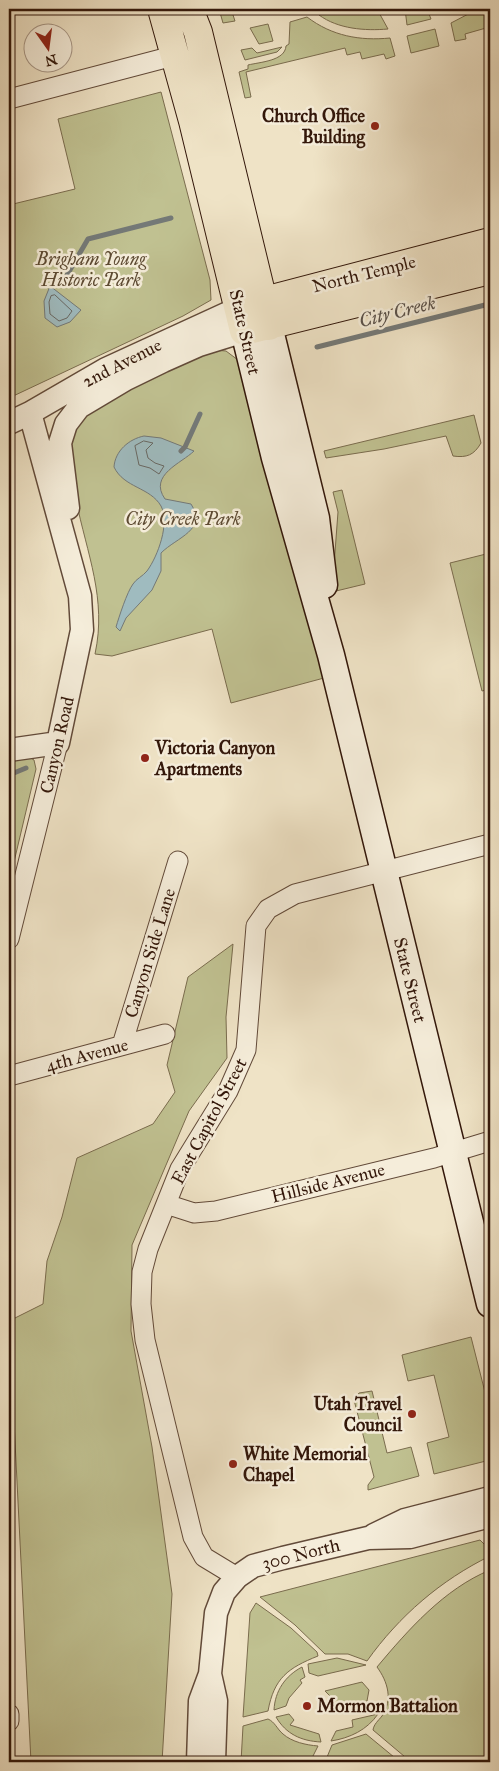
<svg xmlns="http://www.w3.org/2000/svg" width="499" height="1771" viewBox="0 0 499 1771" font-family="'IM FELL Great Primer',serif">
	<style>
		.green { fill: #c0c191; stroke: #7a6c4e }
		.water { fill: #9fbbbf; stroke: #747977 }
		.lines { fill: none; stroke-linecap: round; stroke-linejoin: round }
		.shore { stroke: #696964; stroke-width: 1 }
		.stream { stroke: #747977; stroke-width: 5 }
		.minor-casing { stroke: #624a39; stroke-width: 21 }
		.tertiary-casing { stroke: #624a39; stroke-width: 25 }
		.secondary-casing { stroke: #33170a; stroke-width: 29 }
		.primary-casing { stroke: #33170a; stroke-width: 30 }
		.minor { stroke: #f5edda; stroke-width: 19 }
		.tertiary { stroke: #f5edda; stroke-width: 22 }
		.secondary { stroke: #f5edda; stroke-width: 26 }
		.primary { stroke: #efe3c6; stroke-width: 28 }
		.poi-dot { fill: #8f2418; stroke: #f5edda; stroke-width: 2 }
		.labels { text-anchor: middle; stroke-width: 5; stroke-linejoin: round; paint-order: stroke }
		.poi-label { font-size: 18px; font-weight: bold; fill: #33170a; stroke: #f5edda; text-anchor: start }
		.park-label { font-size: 18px; font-style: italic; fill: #5d4a32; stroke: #f5edda }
		.street-label { font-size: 18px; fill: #33170a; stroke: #f5edda }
		.water-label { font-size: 19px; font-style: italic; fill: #595049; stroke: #f5edda }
	</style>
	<rect width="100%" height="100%" fill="#efe3c6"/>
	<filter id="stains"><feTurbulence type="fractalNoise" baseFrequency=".004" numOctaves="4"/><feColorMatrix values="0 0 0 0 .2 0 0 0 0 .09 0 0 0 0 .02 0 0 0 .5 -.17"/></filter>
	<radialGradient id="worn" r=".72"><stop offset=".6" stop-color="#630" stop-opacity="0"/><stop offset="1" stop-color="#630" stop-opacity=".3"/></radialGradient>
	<!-- green -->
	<path class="green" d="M 219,9 L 231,9 L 235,21 L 223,23 Z
		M 338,9 L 377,9 L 388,29 C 365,31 338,29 319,15 Z
		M 405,9 L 427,9 L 431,19 L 407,25 Z
		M 478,9 L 490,9 L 490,20 L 485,21 L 486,28 L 465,34 L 466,39 L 455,41 L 451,23 Z
		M 307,17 C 332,36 360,41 390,38 L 395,56 L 386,59 L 384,54 L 362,59 L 360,52 L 347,55 L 345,48 L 246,72 L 251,97 L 245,98 L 239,72 L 248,69 L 248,65 C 260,62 285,61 286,46 L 289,44 L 290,22 Z
		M 268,24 L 273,41 L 259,44 L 250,28 Z
		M 435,29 L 439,46 L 411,53 L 407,36 Z
		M 282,47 L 277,52 L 245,60 L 241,50 L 252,48 L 257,53 Z
		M 161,92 L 210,280 L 211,300 L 183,316 L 9,398 L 9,205 L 75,189 L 58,119 Z
		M 213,350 L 226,351 L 238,360 L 324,678 L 231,703 L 212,629 L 112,656 L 95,654 C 107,599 87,554 76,500 C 72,481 71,460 68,440 L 91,407 Z
		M 474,415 L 481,443 C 474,455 467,458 453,456 L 446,436 L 384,449 L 326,458 L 324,451 Z
		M 342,490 L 365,584 L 332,592 L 338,512 L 333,492 Z
		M 490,553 L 490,689 L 482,691 L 450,563 Z
		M 29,757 L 34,760 L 36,769 L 9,883 L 9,760 Z
		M 233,944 L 226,1017 L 227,1058 L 189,1111 L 132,1245 L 131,1331 L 152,1447 L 172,1594 L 162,1762 L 31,1762 L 9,1321 L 43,1304 L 47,1261 L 62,1217 L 77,1158 L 153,1124 L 175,1092 L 167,1065 L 188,977 Z
		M 471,1337 L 490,1412 L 490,1460 L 434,1474 L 427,1443 L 449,1437 L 434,1375 L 408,1381 L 402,1355 Z
		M 372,1391 L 387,1453 L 411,1447 L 419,1476 L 368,1490 L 368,1485 L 374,1477 L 354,1400 L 359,1393 Z
		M 480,1540 L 490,1550 L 490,1556 C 441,1580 399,1616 367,1661 L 348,1654 L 325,1654 L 295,1625 L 260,1597 Z
		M 490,1570 L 490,1762 L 411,1762 L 373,1730 C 374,1724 378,1721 382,1716 C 393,1700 388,1682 377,1667 C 408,1630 444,1589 490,1570 Z
		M 256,1603 L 291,1628 L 317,1652 L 318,1656 C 288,1668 274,1678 268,1711 L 243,1717 L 250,1613 Z
		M 337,1658 L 366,1665 L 318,1676 L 309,1673 L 308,1664 Z
		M 302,1667 L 305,1677 L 300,1680 L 302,1683 L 289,1698 L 286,1706 L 274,1710 C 275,1691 285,1676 302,1667 Z
		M 362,1682 L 369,1690 L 367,1701 L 330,1710 L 333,1699 L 325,1691 Z
		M 289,1714 L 294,1720 L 290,1725 L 319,1734 L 321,1742 C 301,1741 286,1734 276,1717 Z
		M 378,1714 C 367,1730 350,1738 331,1741 L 336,1731 L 353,1727 L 352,1720 Z
		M 268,1719 C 275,1722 277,1729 283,1734 C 292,1742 306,1745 318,1746 L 310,1762 L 241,1762 L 243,1726 Z
		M 366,1734 L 400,1762 L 325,1762 L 332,1745 Z"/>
	<!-- water -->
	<path class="water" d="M 50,286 L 81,310 L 70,322 L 57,327 L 45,318 L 44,301 Z
		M 144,436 L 161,438 L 194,451 C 182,463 148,475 165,499 L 191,504 C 208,530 177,537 161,553 L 161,571 L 152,590 L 126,618 L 120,631 L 116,627 C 119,617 127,592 133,584 C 136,579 143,576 147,571 C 158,556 170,523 161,506 C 150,487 124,488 114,467 C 115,451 129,439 144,436 Z"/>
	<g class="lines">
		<!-- shore -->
		<path class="shore" d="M 55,295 L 72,311 L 67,318 L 59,321 L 50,314 L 49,302 L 51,296 Z
			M 144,441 L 153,443 L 146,450 L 148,458 L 155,463 L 164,466 L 159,474 L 150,468 L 139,465 L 135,446 Z"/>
		<!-- stream -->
		<path class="stream" d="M 67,275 L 88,239 L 171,218
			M 317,347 L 485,305
			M 181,451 L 185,447 L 200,414
			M 9,775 L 26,768"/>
		<defs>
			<path id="minor" d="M 9,99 L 173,56
				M 9,939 L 58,743
				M 122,1045 L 178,861
				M 9,1076 L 165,1034
				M 166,1204 L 194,1213 L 216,1211 L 434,1158 L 490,1141
				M 237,1577 L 204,1557 L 193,1537 L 145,1340 L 141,1304 L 142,1272 L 148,1249 L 180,1169 L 228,1091 L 246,1050 L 256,926 L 268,909 L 295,894 L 490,844
				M 9,1714 L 9,1721"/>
			<path id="tertiary" d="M 9,423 L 30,413 L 106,369 L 239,308
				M 68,508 L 60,443 L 66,424 L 79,407 L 126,379 L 163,361 L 199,345 L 244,331
				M 9,750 L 58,743 L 82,630 L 80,596 L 30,413
				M 374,1535 L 405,1520 L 490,1498
				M 210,1674 L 216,1701 L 214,1762
				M 198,1762 L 200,1701 L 210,1674 L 216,1613 L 224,1592 L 237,1577 L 253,1566 L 283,1558 L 368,1538 L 410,1537 L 490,1516"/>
			<path id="secondary" d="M 269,326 L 316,518 L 324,585
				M 244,331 L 275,458 L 331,655 L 490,1304"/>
			<path id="primary" d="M 162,9 L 193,121 L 244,331 L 490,270
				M 189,9 L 198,32 L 269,326
				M 245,306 L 490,242"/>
		</defs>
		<!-- minor casing -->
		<use href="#minor" class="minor-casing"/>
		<!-- tertiary casing -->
		<use href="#tertiary" class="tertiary-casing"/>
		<!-- secondary casing -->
		<use href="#secondary" class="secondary-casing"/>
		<!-- primary casing -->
		<use href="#primary" class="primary-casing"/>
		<!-- minor -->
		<use href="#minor" class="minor"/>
		<!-- tertiary -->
		<use href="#tertiary" class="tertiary"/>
		<!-- secondary -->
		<use href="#secondary" class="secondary"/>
		<!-- primary -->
		<use href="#primary" class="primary"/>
	</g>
	<!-- markers -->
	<g class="poi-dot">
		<circle cx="375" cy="126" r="5"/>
		<circle cx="145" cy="758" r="5"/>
		<circle cx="412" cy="1414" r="5"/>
		<circle cx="233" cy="1464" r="5"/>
		<circle cx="307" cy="1706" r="5"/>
	</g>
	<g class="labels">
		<!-- poi labels -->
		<g class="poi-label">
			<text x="365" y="122" text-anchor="end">Church Office<tspan x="365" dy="21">Building</tspan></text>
			<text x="155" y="754">Victoria Canyon<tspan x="155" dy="21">Apartments</tspan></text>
			<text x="402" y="1410" text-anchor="end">Utah Travel<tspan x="402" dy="21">Council</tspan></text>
			<text x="243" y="1460">White Memorial<tspan x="243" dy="21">Chapel</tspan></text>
			<text x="317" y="1712">Mormon Battalion</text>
		</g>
		<!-- park labels -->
		<g class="park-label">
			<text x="91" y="265">Brigham Young<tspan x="91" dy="21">Historic Park</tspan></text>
			<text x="183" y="525">City Creek Park</text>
		</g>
		<!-- street labels -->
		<g class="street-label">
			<text transform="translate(364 274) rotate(-14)" y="6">North Temple</text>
			<text transform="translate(245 332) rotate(77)" y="6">State Street</text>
			<text transform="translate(122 363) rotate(-27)" y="6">2nd Avenue</text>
			<text transform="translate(57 745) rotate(-77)" y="6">Canyon Road</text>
			<text transform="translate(150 953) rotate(-73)" y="6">Canyon Side Lane</text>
			<text transform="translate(410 980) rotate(76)" y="6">State Street</text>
			<text transform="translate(87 1055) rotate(-15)" y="6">4th Avenue</text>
			<text transform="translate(209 1121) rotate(-62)" y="6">East Capitol Street</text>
			<text transform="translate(328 1183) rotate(-14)" y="6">Hillside Avenue</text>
			<text transform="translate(301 1554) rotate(-14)" y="6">300 North</text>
		</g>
		<!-- water labels -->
		<g class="water-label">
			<text transform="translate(397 311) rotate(-14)" y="7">City Creek</text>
		</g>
	</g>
	<!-- margin -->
	<rect width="499" height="1771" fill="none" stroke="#efe3c6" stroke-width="30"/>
	<rect x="10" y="10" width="479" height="1751" fill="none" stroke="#33170a" stroke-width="2.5"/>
	<rect x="15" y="15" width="469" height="1741" fill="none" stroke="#33170a"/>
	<!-- north arrow -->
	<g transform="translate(48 48) rotate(166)"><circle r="24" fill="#f5edda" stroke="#a79787"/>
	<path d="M0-4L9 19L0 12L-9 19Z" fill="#8f2418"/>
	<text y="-8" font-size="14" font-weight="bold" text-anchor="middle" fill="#33170a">N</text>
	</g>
	<rect width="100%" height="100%" filter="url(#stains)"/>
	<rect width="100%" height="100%" fill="url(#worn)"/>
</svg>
